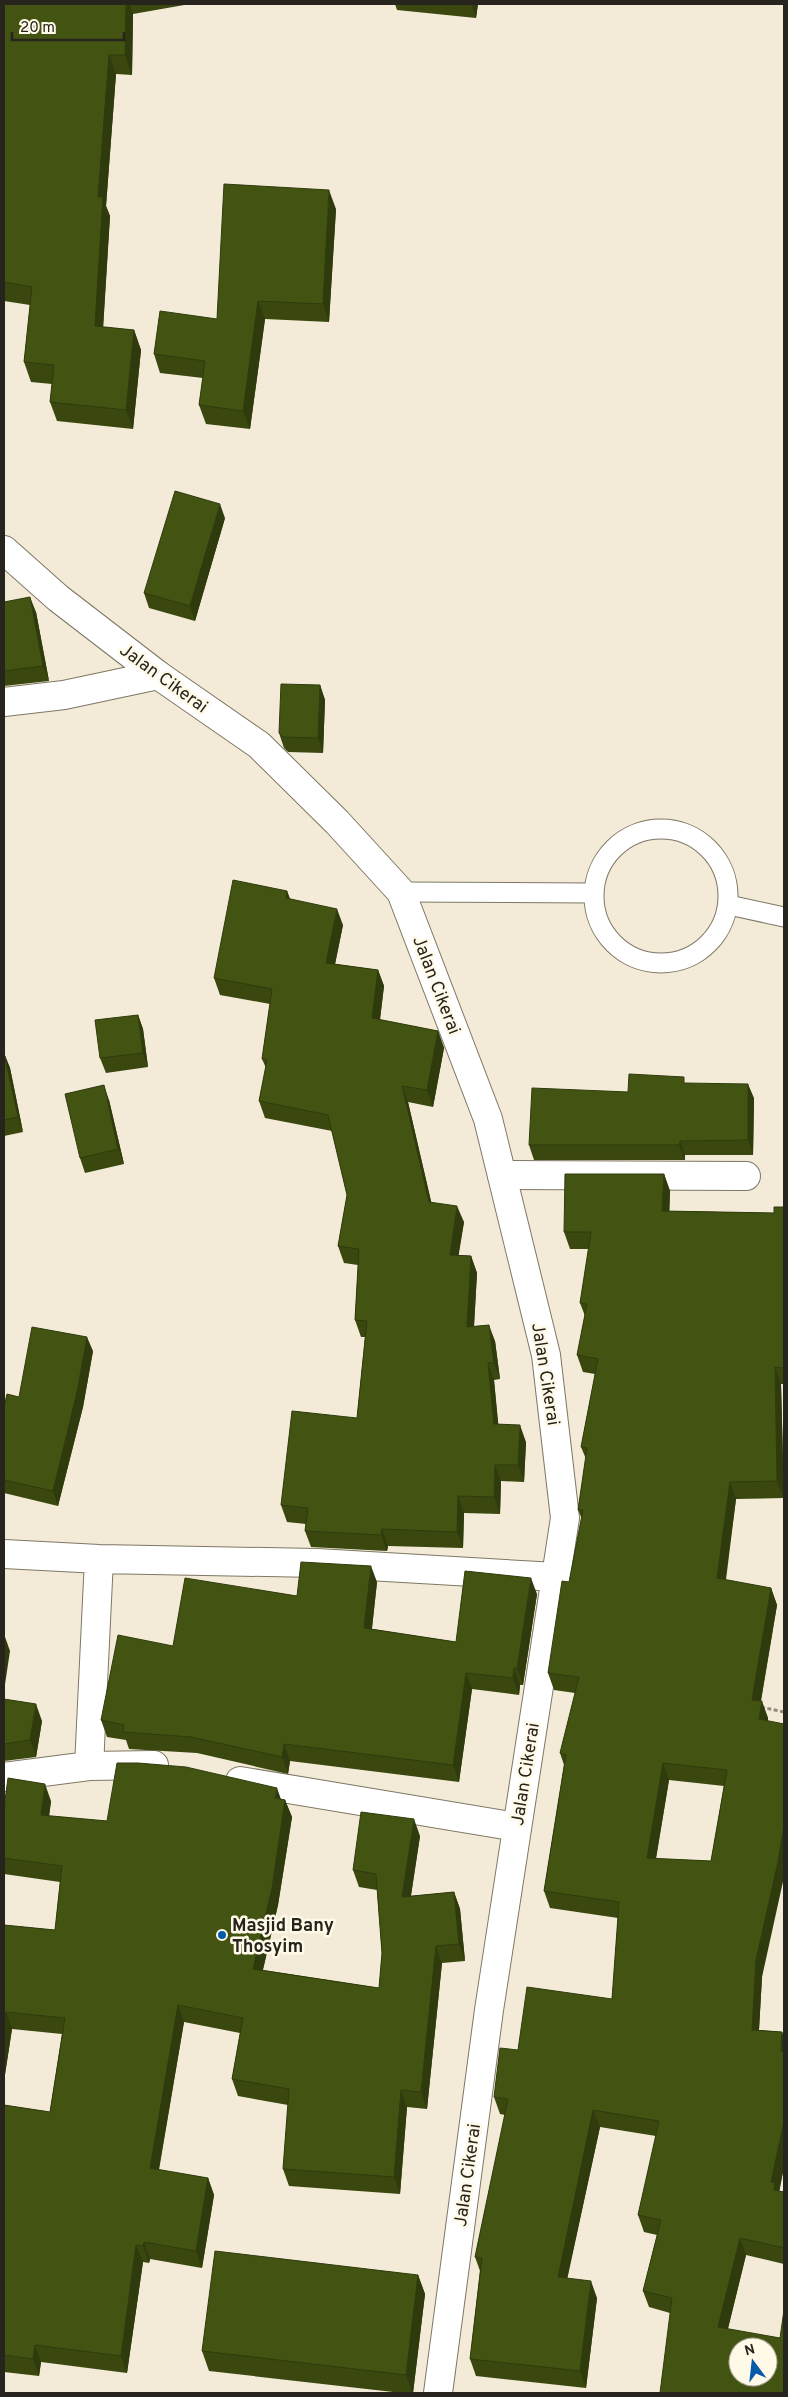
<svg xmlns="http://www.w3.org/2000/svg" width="788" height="2397" viewBox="0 0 788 2397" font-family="Overpass,sans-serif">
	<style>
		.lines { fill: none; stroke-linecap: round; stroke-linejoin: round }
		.service-casing { stroke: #7e7764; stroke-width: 21 }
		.minor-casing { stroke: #7e7764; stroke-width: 30 }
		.tertiary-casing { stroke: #7e7764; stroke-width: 30 }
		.path { stroke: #908b7d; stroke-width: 3; stroke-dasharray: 4 2.5; stroke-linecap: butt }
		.service { stroke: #fff; stroke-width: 19 }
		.minor { stroke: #fff; stroke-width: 28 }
		.tertiary { stroke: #fff; stroke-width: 28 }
		.wall { fill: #3a480f; fill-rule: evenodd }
		.shaded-wall { fill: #2f3b0d }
		.building { fill: #435412; stroke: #2f3b0d; fill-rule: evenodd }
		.poi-dot { fill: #065aa8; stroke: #fff9e8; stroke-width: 2 }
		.labels { text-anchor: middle; stroke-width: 5; stroke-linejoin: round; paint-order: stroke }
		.street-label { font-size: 18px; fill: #26241c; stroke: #fff9e8 }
		.poi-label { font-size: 18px; font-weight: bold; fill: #26241c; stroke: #fff9e8; text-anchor: start }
	</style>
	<rect width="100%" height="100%" fill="#f3ebd7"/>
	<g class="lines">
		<defs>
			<path id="service" d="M594 896a67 67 0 1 1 134 0a67 67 0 1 1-134 0Z
				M 401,892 L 592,893
				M 729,905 L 784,917"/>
			<path id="minor" d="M 4,702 L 64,695 L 158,675
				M 502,1175 L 746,1176
				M 4,1554 L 99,1559 L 317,1563 L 556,1577
				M 89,1766 L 99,1559
				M 4,1777 L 89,1766 L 154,1765
				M 240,1781 L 517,1827"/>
			<path id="tertiary" d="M 4,550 L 58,598 L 158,675 L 259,745 L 337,822 L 401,892 L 488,1119 L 546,1355 L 565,1518 L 489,2010 L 438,2393"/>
		</defs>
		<!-- service casing -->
		<use href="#service" class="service-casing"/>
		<!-- minor casing -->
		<use href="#minor" class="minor-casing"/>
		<!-- tertiary casing -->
		<use href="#tertiary" class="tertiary-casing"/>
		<!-- path -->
		<path class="path" d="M 761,1707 L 784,1712"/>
		<!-- service -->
		<use href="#service" class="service"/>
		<!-- minor -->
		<use href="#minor" class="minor"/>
		<!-- tertiary -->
		<use href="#tertiary" class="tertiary"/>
	</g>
	<!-- wall -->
	<path class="wall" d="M 4,4 L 190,4 L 133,14 L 132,75 L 116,74 L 106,206 L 110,216 L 103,327 L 134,330 L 141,350 L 133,429 L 57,421 L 50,402 L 52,384 L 31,382 L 24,362 L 30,305 L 4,301 Z
		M 395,4 L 478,4 L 476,18 L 397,10 Z
		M 336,209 L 329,322 L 265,319 L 250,429 L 206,424 L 199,405 L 203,378 L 160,373 L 154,354 L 217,319 Z
		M 225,518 L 195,621 L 149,608 L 144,593 Z
		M 4,602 L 36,612 L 49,681 L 4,686 Z
		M 320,685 L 325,700 L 323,753 L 288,752 L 284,748 L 279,733 Z
		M 287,891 L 290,899 L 343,925 L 335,964 L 378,970 L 384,986 L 380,1020 L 438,1031 L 444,1048 L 433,1107 L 408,1102 L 431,1202 L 464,1222 L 458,1255 L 471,1256 L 477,1273 L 474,1326 L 495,1341 L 500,1379 L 494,1380 L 498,1425 L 526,1442 L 524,1482 L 501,1481 L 500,1514 L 464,1513 L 463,1548 L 388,1546 L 387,1551 L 311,1547 L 305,1531 L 306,1524 L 287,1522 L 281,1505 L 357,1418 L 365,1337 L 361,1337 L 355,1320 L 358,1265 L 344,1263 L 338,1246 L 347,1195 L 332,1131 L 265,1118 L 259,1101 L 266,1068 L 262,1059 L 270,1004 L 220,995 L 214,978 Z
		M 138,1015 L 143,1029 L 148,1067 L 106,1073 L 100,1058 Z
		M 4,1053 L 10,1068 L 23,1132 L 4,1136 Z
		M 686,1083 L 754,1098 L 753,1155 L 685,1155 L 685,1160 L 534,1160 L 529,1145 L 628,1092 Z
		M 109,1100 L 124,1164 L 85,1173 L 80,1158 Z
		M 664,1174 L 670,1191 L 669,1211 L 774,1213 L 784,1207 L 784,1384 L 781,1384 L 784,1498 L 736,1499 L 726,1580 L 771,1588 L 777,1605 L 761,1701 L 768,1718 L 762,1977 L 759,2030 L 782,2032 L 784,2038 L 784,2167 L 779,2191 L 784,2192 L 784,2264 L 746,2255 L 728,2329 L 784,2393 L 670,2313 L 649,2307 L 643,2291 L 657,2235 L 644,2232 L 638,2215 L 656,2136 L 600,2127 L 567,2278 L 597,2298 L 586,2388 L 476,2376 L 470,2359 L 480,2271 L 475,2257 L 505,2115 L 500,2114 L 494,2097 L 518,2050 L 612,1999 L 618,1918 L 550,1908 L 544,1891 L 564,1765 L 560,1753 L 575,1693 L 554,1690 L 548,1673 L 569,1582 L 582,1519 L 578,1510 L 586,1459 L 581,1447 L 595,1374 L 583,1372 L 577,1355 L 585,1316 L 580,1303 L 589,1249 L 570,1249 L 564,1232 ZM 669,1780 L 724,1786 L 711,1861 L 656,1859 Z
		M 93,1351 L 83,1407 L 58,1506 L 4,1493 L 4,1407 Z
		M 377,1582 L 372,1629 L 456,1642 L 537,1594 L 523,1685 L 520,1685 L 519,1695 L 472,1689 L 459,1782 L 290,1761 L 288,1774 L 197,1753 L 129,1749 L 126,1740 L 107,1737 L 101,1720 L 173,1646 L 297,1596 Z
		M 4,1699 L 42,1721 L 36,1757 L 4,1761 Z
		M 281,1799 L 285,1800 L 292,1817 L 278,1905 L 263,1970 L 379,1988 L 382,1953 L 377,1890 L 359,1887 L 353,1870 L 420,1836 L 411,1896 L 454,1892 L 460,1909 L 465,1961 L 442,1963 L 427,2109 L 407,2107 L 400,2194 L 289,2186 L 283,2169 L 288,2105 L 238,2096 L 232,2079 L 240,2033 L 184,2022 L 159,2170 L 208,2178 L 214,2195 L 202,2268 L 150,2259 L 149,2263 L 143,2262 L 127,2373 L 41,2362 L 39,2376 L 4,2372 L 4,2105 L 50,2112 L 62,2034 L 12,2029 L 4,2081 L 4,1925 L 55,1930 L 60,1882 L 4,1874 L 4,1808 L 51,1801 L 49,1816 L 107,1821 Z
		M 418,2275 L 425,2294 L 413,2393 L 402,2393 L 209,2371 L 202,2351 Z"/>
	<!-- shaded-wall -->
	<path class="shaded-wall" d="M 126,4 L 129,4 L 133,14 L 132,75 L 125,55 Z
		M 471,4 L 478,4 L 476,18 Z
		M 109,55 L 116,74 L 106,206 L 110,216 L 102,346 L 95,326 L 98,197 Z
		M 329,190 L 336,209 L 329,322 L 323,304 Z
		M 258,301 L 265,319 L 250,429 L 243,411 Z
		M 134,330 L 141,350 L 133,429 L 126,410 Z
		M 220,504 L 225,518 L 195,621 L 190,606 Z
		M 30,597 L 36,612 L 49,681 L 43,666 Z
		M 320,685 L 325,700 L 323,753 L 318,738 Z
		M 287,891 L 293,907 L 286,898 Z
		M 337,909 L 343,925 L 332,979 L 326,963 Z
		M 378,970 L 384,986 L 378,1035 L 372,1018 Z
		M 138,1015 L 143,1029 L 148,1067 L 143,1053 Z
		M 438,1031 L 444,1048 L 433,1107 L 427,1090 Z
		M 4,1053 L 10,1068 L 23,1132 L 18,1117 Z
		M 748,1084 L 754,1098 L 753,1155 L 748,1140 Z
		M 104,1085 L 109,1100 L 124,1164 L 118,1149 Z
		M 402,1086 L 408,1102 L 435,1218 L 429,1202 Z
		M 680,1141 L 685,1155 L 685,1160 L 679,1145 Z
		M 664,1174 L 670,1191 L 669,1228 L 662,1211 Z
		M 457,1206 L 464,1222 L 456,1272 L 450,1255 Z
		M 471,1256 L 477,1273 L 473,1344 L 467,1327 Z
		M 489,1325 L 495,1341 L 500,1379 L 494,1363 Z
		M 87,1337 L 93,1351 L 83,1407 L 58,1506 L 53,1491 Z
		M 488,1363 L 494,1380 L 500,1441 L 494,1424 Z
		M 775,1367 L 781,1384 L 784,1498 L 777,1481 Z
		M 520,1425 L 526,1442 L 524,1482 L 518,1465 Z
		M 495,1465 L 501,1481 L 500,1514 L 494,1497 Z
		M 730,1482 L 736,1499 L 723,1595 L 717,1578 Z
		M 458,1496 L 464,1513 L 463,1548 L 457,1532 Z
		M 382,1529 L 388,1546 L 387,1551 L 381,1535 Z
		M 371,1566 L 377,1582 L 370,1645 L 364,1628 Z
		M 531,1578 L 537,1594 L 523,1685 L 517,1669 Z
		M 771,1588 L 777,1605 L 758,1717 L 752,1700 Z
		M 4,1634 L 10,1651 L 4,1691 Z
		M 514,1668 L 520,1685 L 519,1695 L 513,1678 Z
		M 466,1673 L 472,1689 L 459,1782 L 453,1765 Z
		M 762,1701 L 768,1718 L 766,1736 L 759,1719 Z
		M 36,1704 L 42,1721 L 36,1757 L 30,1740 Z
		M 284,1744 L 290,1761 L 288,1774 L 282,1757 Z
		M 663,1763 L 669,1780 L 653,1875 L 647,1858 Z
		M 45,1784 L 51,1801 L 47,1832 L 41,1815 Z
		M 277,1788 L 283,1805 L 275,1798 Z
		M 285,1800 L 292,1817 L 278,1905 L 259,1986 L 253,1969 Z
		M 414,1819 L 420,1836 L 408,1914 L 402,1897 Z
		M 784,1825 L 784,1877 L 762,1977 L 758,2047 L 752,2030 L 756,1960 Z
		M 454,1892 L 460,1909 L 465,1961 L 459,1944 Z
		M 436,1946 L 442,1963 L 427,2109 L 421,2092 Z
		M 178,2005 L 184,2022 L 156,2185 L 150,2168 Z
		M 6,2012 L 12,2029 L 4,2081 L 4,2025 Z
		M 782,2032 L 784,2038 L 784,2061 L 781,2051 Z
		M 401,2090 L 407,2107 L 400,2194 L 394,2177 Z
		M 593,2110 L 600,2127 L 564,2294 L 558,2277 Z
		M 784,2121 L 784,2167 L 779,2193 L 774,2190 L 771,2182 Z
		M 208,2178 L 214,2195 L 202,2268 L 196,2251 Z
		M 740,2238 L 746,2255 L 724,2344 L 718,2327 Z
		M 144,2242 L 150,2259 L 149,2263 L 143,2246 Z
		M 136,2245 L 143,2262 L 127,2373 L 121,2356 Z
		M 418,2275 L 425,2294 L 413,2393 L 412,2393 L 406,2375 Z
		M 591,2281 L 597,2298 L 586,2388 L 580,2371 Z
		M 35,2345 L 41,2362 L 39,2376 L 33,2359 Z"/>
	<!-- building -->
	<path class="building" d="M 4,4 L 126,4 L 125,55 L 109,55 L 98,197 L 103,197 L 95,326 L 134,330 L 126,410 L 50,402 L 54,365 L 24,362 L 32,287 L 4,282 Z
		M 224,184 L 329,190 L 323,304 L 258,301 L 243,411 L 199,405 L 205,361 L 154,354 L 160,311 L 217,319 Z
		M 175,491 L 220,504 L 190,606 L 144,593 Z
		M 30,597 L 43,666 L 4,671 L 4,602 Z
		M 281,684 L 320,685 L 318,738 L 283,737 L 279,733 Z
		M 233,880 L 287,891 L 286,898 L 337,909 L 326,963 L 378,970 L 372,1018 L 438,1031 L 427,1090 L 402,1086 L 429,1202 L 457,1206 L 450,1255 L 471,1256 L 467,1327 L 489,1325 L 494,1363 L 488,1363 L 494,1424 L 520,1425 L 518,1465 L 495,1465 L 494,1497 L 458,1496 L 457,1532 L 382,1529 L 381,1535 L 305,1531 L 308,1508 L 281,1505 L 292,1411 L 357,1418 L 367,1321 L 355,1320 L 359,1249 L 338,1246 L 347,1195 L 328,1115 L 259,1101 L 267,1060 L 262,1059 L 272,989 L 214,978 Z
		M 138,1015 L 143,1053 L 100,1058 L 95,1020 Z
		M 4,1053 L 18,1117 L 4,1120 Z
		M 629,1074 L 684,1077 L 684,1083 L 748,1084 L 748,1140 L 680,1141 L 679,1145 L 529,1145 L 532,1088 L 628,1092 Z
		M 104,1085 L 118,1149 L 80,1158 L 65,1094 Z
		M 565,1174 L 664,1174 L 662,1211 L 774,1213 L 774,1207 L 784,1207 L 784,1368 L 775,1367 L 777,1481 L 730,1482 L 717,1578 L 771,1588 L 752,1700 L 762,1701 L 759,1719 L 784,1724 L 784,1825 L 778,1862 L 756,1960 L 752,2030 L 782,2032 L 781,2051 L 784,2052 L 784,2121 L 771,2182 L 775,2183 L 774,2190 L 784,2192 L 784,2248 L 740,2238 L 718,2327 L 780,2338 L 784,2310 L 784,2393 L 660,2393 L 672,2298 L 643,2291 L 661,2220 L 638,2215 L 659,2121 L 593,2110 L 558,2277 L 591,2281 L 580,2371 L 470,2359 L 482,2258 L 475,2257 L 508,2099 L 494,2097 L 500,2048 L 518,2050 L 527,1987 L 612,1999 L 619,1902 L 544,1891 L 566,1755 L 560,1753 L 579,1677 L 548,1673 L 562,1581 L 569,1582 L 583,1510 L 578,1510 L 587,1448 L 581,1447 L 598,1359 L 577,1355 L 587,1304 L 580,1303 L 591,1232 L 564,1232 ZM 663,1763 L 727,1770 L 711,1861 L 647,1858 ZM 738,2347 L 768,2347 L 768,2377 L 738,2377 Z
		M 32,1327 L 87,1337 L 77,1392 L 53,1491 L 4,1480 L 4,1407 L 7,1394 L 19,1397 Z
		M 301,1562 L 371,1566 L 364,1628 L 456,1642 L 465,1571 L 531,1578 L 517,1669 L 514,1668 L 513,1678 L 466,1673 L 453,1765 L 284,1744 L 282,1757 L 191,1737 L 123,1732 L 124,1725 L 101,1720 L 118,1635 L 173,1646 L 185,1578 L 297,1596 Z
		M 4,1699 L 36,1704 L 30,1740 L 4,1744 Z
		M 117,1763 L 138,1763 L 186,1767 L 277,1788 L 275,1798 L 285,1800 L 272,1888 L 253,1969 L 379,1988 L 382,1953 L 376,1874 L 353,1870 L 361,1812 L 414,1819 L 402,1897 L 454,1892 L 459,1944 L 436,1946 L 421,2092 L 401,2090 L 394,2177 L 283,2169 L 289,2089 L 232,2079 L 243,2018 L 178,2005 L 150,2168 L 208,2178 L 196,2251 L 144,2242 L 143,2246 L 136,2245 L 121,2356 L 35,2345 L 33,2359 L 4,2355 L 4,2105 L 50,2112 L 65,2018 L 6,2012 L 4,2025 L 4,1925 L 55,1930 L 62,1866 L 4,1858 L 4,1808 L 8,1778 L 45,1784 L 41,1815 L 107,1821 Z
		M 215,2251 L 418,2275 L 406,2375 L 202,2351 Z"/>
	<!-- markers -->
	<circle class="poi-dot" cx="222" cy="1935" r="5"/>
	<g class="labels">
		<!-- street labels -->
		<g class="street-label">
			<text transform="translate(164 678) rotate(36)" y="6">Jalan Cikerai</text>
			<text transform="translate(437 985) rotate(69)" y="6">Jalan Cikerai</text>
			<text transform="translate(546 1374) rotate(81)" y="6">Jalan Cikerai</text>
			<text transform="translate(525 1774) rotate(-81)" y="6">Jalan Cikerai</text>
			<text transform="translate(467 2175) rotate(-82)" y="6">Jalan Cikerai</text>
		</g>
		<!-- poi labels -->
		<g class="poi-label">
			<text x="232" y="1931">Masjid Bany<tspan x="232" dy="21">Thosyim</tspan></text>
		</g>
	</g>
	<!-- border -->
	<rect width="788" height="2397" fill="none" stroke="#26241c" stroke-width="10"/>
	<!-- north arrow -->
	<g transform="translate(753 2362) rotate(345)"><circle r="24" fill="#fff9e8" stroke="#a8a496"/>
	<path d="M0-4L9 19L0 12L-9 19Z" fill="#065aa8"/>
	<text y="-8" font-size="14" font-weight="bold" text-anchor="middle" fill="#26241c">N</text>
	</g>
	<!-- scale -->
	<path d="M12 32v8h112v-8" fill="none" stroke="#26241c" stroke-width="2.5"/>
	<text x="20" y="32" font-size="15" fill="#26241c" stroke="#fff9e8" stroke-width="4" paint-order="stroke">20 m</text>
</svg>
